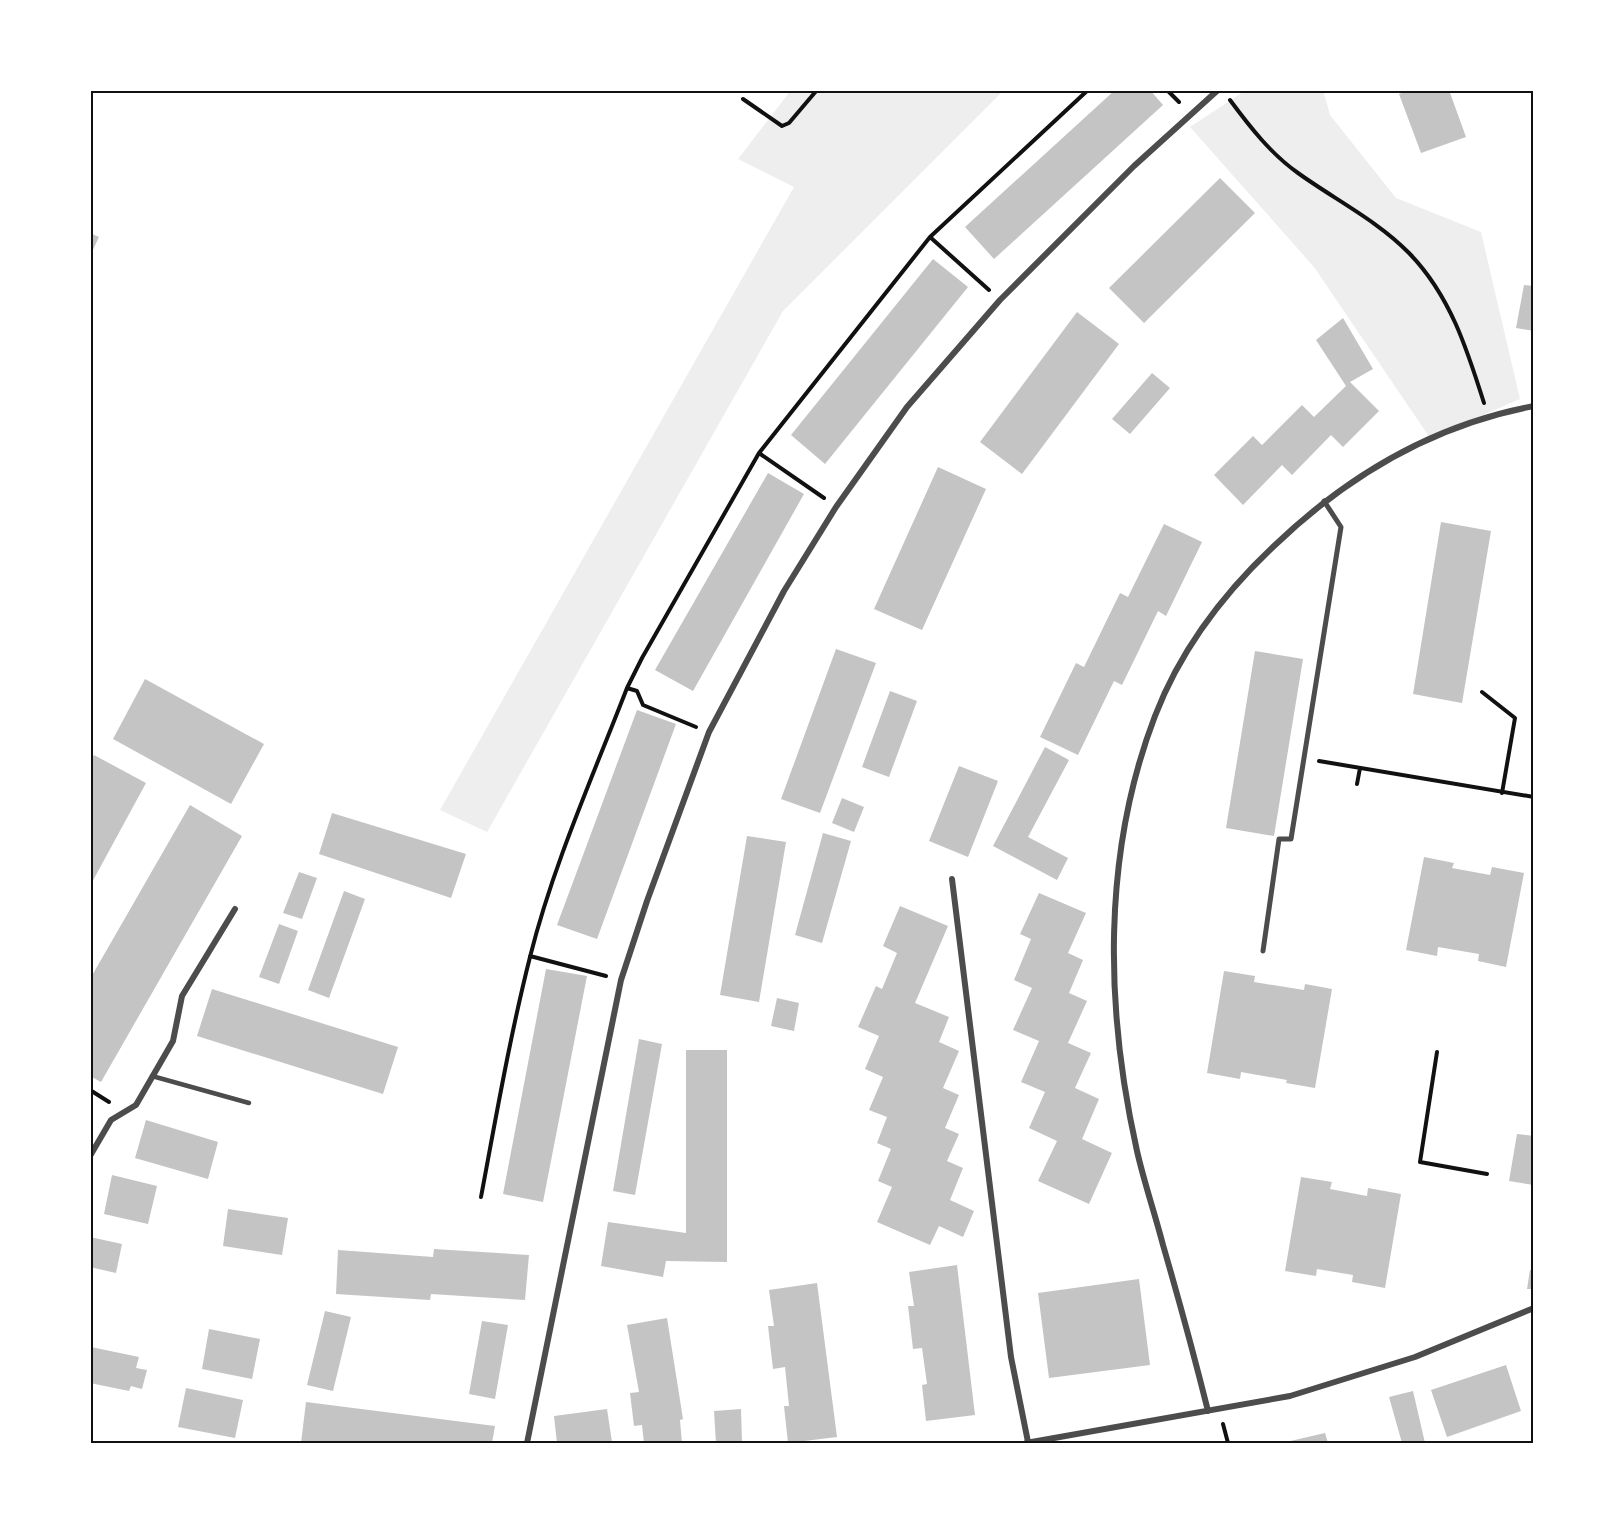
<svg xmlns="http://www.w3.org/2000/svg" width="1624" height="1533" viewBox="0 0 1624 1533" font-family="'Titillium Web',sans-serif">
	<style>
		.green { fill: #eee }
		.building { fill: #c4c4c4 }
		.lines { fill: none; stroke-linecap: round; stroke-linejoin: round }
		.path { stroke: #111; stroke-width: 4 }
		.service { stroke: #4c4c4c; stroke-width: 4.5 }
		.pedestrian { stroke: #4c4c4c; stroke-width: 5 }
		.minor { stroke: #4c4c4c; stroke-width: 6 }
		.neatline { fill: none; stroke: #111; stroke-width: 2 }
	</style>
	<rect width="100%" height="100%" fill="#fff"/>
	<!-- green -->
	<path class="green" d="M 791,90 L 1004,90 L 783,311 L 487,832 L 440,810 L 794,187 L 738,159 Z
		M 1246,90 L 1323,90 L 1330,115 L 1396,198 L 1481,232 L 1520,399 L 1430,438 L 1314,267 L 1190,127 Z"/>
	<!-- building -->
	<path class="building" d="M 1115,90 L 1150,90 L 1163,105 L 994,259 L 965,227 Z
		M 1410,90 L 1449,90 L 1466,137 L 1421,153 L 1399,94 Z
		M 1220,178 L 1255,213 L 1144,323 L 1109,288 Z
		M 90,233 L 99,237 L 90,256 Z
		M 933,259 L 968,287 L 825,464 L 791,435 Z
		M 1524,285 L 1534,286 L 1534,331 L 1516,328 Z
		M 1077,312 L 1119,344 L 1022,474 L 980,442 Z
		M 1343,318 L 1373,369 L 1350,382 L 1379,411 L 1343,447 L 1331,435 L 1292,475 L 1282,465 L 1243,505 L 1214,475 L 1253,436 L 1262,445 L 1302,405 L 1314,417 L 1346,386 L 1316,340 Z
		M 1152,373 L 1170,388 L 1130,434 L 1112,419 Z
		M 938,467 L 986,489 L 922,630 L 874,609 Z
		M 768,473 L 804,494 L 693,691 L 655,670 Z
		M 1441,522 L 1491,531 L 1462,703 L 1413,694 Z
		M 1164,524 L 1202,542 L 1166,616 L 1158,611 L 1122,685 L 1114,681 L 1078,755 L 1040,737 L 1076,663 L 1084,667 L 1120,593 L 1128,597 Z
		M 836,649 L 876,663 L 820,813 L 781,799 Z
		M 1255,651 L 1303,659 L 1274,836 L 1226,828 Z
		M 145,679 L 264,744 L 231,804 L 113,739 Z
		M 890,691 L 917,701 L 889,777 L 862,767 Z
		M 637,710 L 676,724 L 597,939 L 557,925 Z
		M 1045,747 L 1069,760 L 1028,837 L 1068,858 L 1057,880 L 993,846 Z
		M 94,755 L 146,783 L 90,886 L 90,762 Z
		M 959,766 L 998,781 L 968,857 L 929,841 Z
		M 842,798 L 864,807 L 854,832 L 832,823 Z
		M 190,805 L 242,836 L 101,1082 L 90,1076 L 90,979 Z
		M 332,813 L 466,854 L 451,898 L 319,854 Z
		M 823,833 L 851,841 L 822,943 L 795,935 Z
		M 747,836 L 786,842 L 759,1002 L 720,995 Z
		M 1424,857 L 1454,863 L 1452,868 L 1490,875 L 1492,867 L 1524,873 L 1506,967 L 1478,961 L 1479,954 L 1438,947 L 1437,956 L 1406,950 Z
		M 299,872 L 317,878 L 302,919 L 283,913 Z
		M 344,891 L 365,899 L 329,998 L 308,990 Z
		M 1039,893 L 1086,913 L 1068,953 L 1083,960 L 1069,993 L 1087,1001 L 1068,1043 L 1091,1053 L 1075,1088 L 1099,1099 L 1082,1139 L 1112,1153 L 1089,1204 L 1038,1181 L 1057,1141 L 1029,1128 L 1045,1092 L 1021,1082 L 1039,1041 L 1013,1030 L 1032,988 L 1014,980 L 1031,939 L 1020,934 Z
		M 900,906 L 948,926 L 915,1003 L 949,1017 L 939,1042 L 959,1051 L 943,1088 L 959,1095 L 945,1128 L 959,1134 L 947,1161 L 963,1168 L 950,1200 L 974,1211 L 963,1237 L 939,1226 L 930,1245 L 877,1222 L 892,1187 L 878,1181 L 891,1149 L 877,1143 L 887,1117 L 869,1110 L 883,1077 L 865,1069 L 879,1036 L 858,1027 L 876,986 L 882,989 L 897,953 L 883,946 Z
		M 279,924 L 298,931 L 279,984 L 259,977 Z
		M 546,969 L 587,976 L 543,1202 L 503,1194 Z
		M 1224,971 L 1255,976 L 1254,982 L 1304,990 L 1305,984 L 1332,989 L 1315,1088 L 1286,1083 L 1287,1080 L 1241,1072 L 1240,1079 L 1207,1073 Z
		M 212,989 L 398,1047 L 383,1094 L 197,1036 Z
		M 777,998 L 799,1003 L 794,1031 L 771,1026 Z
		M 639,1039 L 662,1044 L 635,1195 L 613,1191 Z
		M 686,1050 L 727,1050 L 727,1262 L 666,1261 L 663,1277 L 601,1266 L 608,1222 L 686,1233 Z
		M 146,1120 L 218,1142 L 208,1179 L 135,1158 Z
		M 1517,1134 L 1534,1136 L 1534,1185 L 1509,1181 Z
		M 112,1175 L 157,1186 L 148,1224 L 104,1214 Z
		M 1301,1177 L 1332,1182 L 1330,1189 L 1367,1196 L 1368,1188 L 1401,1194 L 1385,1288 L 1352,1282 L 1353,1275 L 1317,1269 L 1316,1276 L 1285,1271 Z
		M 228,1209 L 288,1218 L 282,1255 L 223,1246 Z
		M 90,1237 L 122,1244 L 116,1273 L 90,1267 Z
		M 434,1249 L 529,1255 L 525,1300 L 431,1294 L 430,1300 L 336,1294 L 338,1250 L 433,1257 Z
		M 957,1265 L 975,1415 L 926,1421 L 922,1385 L 927,1384 L 922,1348 L 913,1349 L 908,1306 L 914,1306 L 909,1272 Z
		M 1530,1270 L 1534,1270 L 1534,1289 L 1527,1289 Z
		M 1139,1279 L 1150,1365 L 1049,1378 L 1038,1293 Z
		M 817,1283 L 837,1437 L 788,1443 L 784,1406 L 789,1406 L 785,1367 L 773,1369 L 768,1326 L 774,1326 L 769,1290 Z
		M 325,1311 L 351,1317 L 333,1391 L 307,1385 Z
		M 667,1318 L 683,1419 L 680,1420 L 682,1443 L 644,1443 L 642,1425 L 634,1426 L 630,1393 L 639,1392 L 627,1325 Z
		M 482,1321 L 508,1325 L 495,1399 L 469,1394 Z
		M 209,1329 L 260,1339 L 252,1379 L 202,1369 Z
		M 91,1347 L 139,1357 L 136,1368 L 147,1370 L 142,1389 L 131,1386 L 129,1391 L 90,1383 Z
		M 1506,1365 L 1521,1411 L 1447,1437 L 1431,1390 Z
		M 186,1388 L 243,1400 L 235,1438 L 178,1427 Z
		M 1413,1391 L 1425,1443 L 1402,1443 L 1389,1397 Z
		M 306,1402 L 495,1426 L 492,1443 L 301,1443 Z
		M 607,1409 L 612,1442 L 557,1443 L 554,1416 Z
		M 741,1409 L 742,1443 L 716,1443 L 714,1411 Z
		M 1325,1433 L 1328,1443 L 1286,1443 L 1286,1442 Z"/>
	<g class="lines">
		<!-- path -->
		<path class="path" d="M 1167,90 L 1179,102
			M 743,99 L 782,126 L 789,123 L 817,90
			M 1230,100 C 1250,127 1271,154 1298,173 C 1334,199 1378,221 1409,253 C 1450,295 1467,349 1484,403
			M 930,237 L 989,290
			M 759,453 L 824,498
			M 627,688 L 637,691 L 643,705 L 696,727
			M 1482,692 L 1515,718 L 1502,793
			M 1319,761 L 1534,797
			M 1357,784 L 1360,768
			M 530,956 L 606,976
			M 1437,1052 L 1420,1162 L 1487,1174
			M 90,1090 L 109,1102
			M 481,1197 C 496,1117 510,1036 530,957 C 553,865 593,776 627,688 L 642,658 L 759,453 L 930,237 L 1088,90
			M 1223,1424 L 1228,1443"/>
		<!-- service -->
		<path class="service" d="M 152,1076 L 249,1103"/>
		<!-- pedestrian -->
		<path class="pedestrian" d="M 1263,951 L 1279,839 L 1291,839 L 1341,527 L 1324,501"/>
		<!-- minor -->
		<path class="minor" d="M 952,879 L 1011,1357 L 1028,1442
			M 90,1156 L 111,1120 L 136,1105 L 173,1041 L 182,996 L 235,909
			M 1208,1411 C 1194,1355 1179,1300 1163,1245 C 1155,1214 1144,1182 1137,1151 C 1105,1008 1102,854 1155,716 C 1180,651 1224,593 1274,546 C 1348,475 1432,425 1534,406
			M 527,1443 L 621,980 L 647,901 L 709,732 L 784,591 L 836,507 L 907,407 L 1000,300 L 1134,166 L 1218,90
			M 1026,1443 L 1290,1396 L 1415,1357 L 1534,1308"/>
	</g>
	<!-- border -->
	<rect width="1624" height="1533" fill="none" stroke="#ffffff" stroke-width="183"/>
	<rect x="92" y="92" width="1440" height="1350" class="neatline"/>
</svg>
